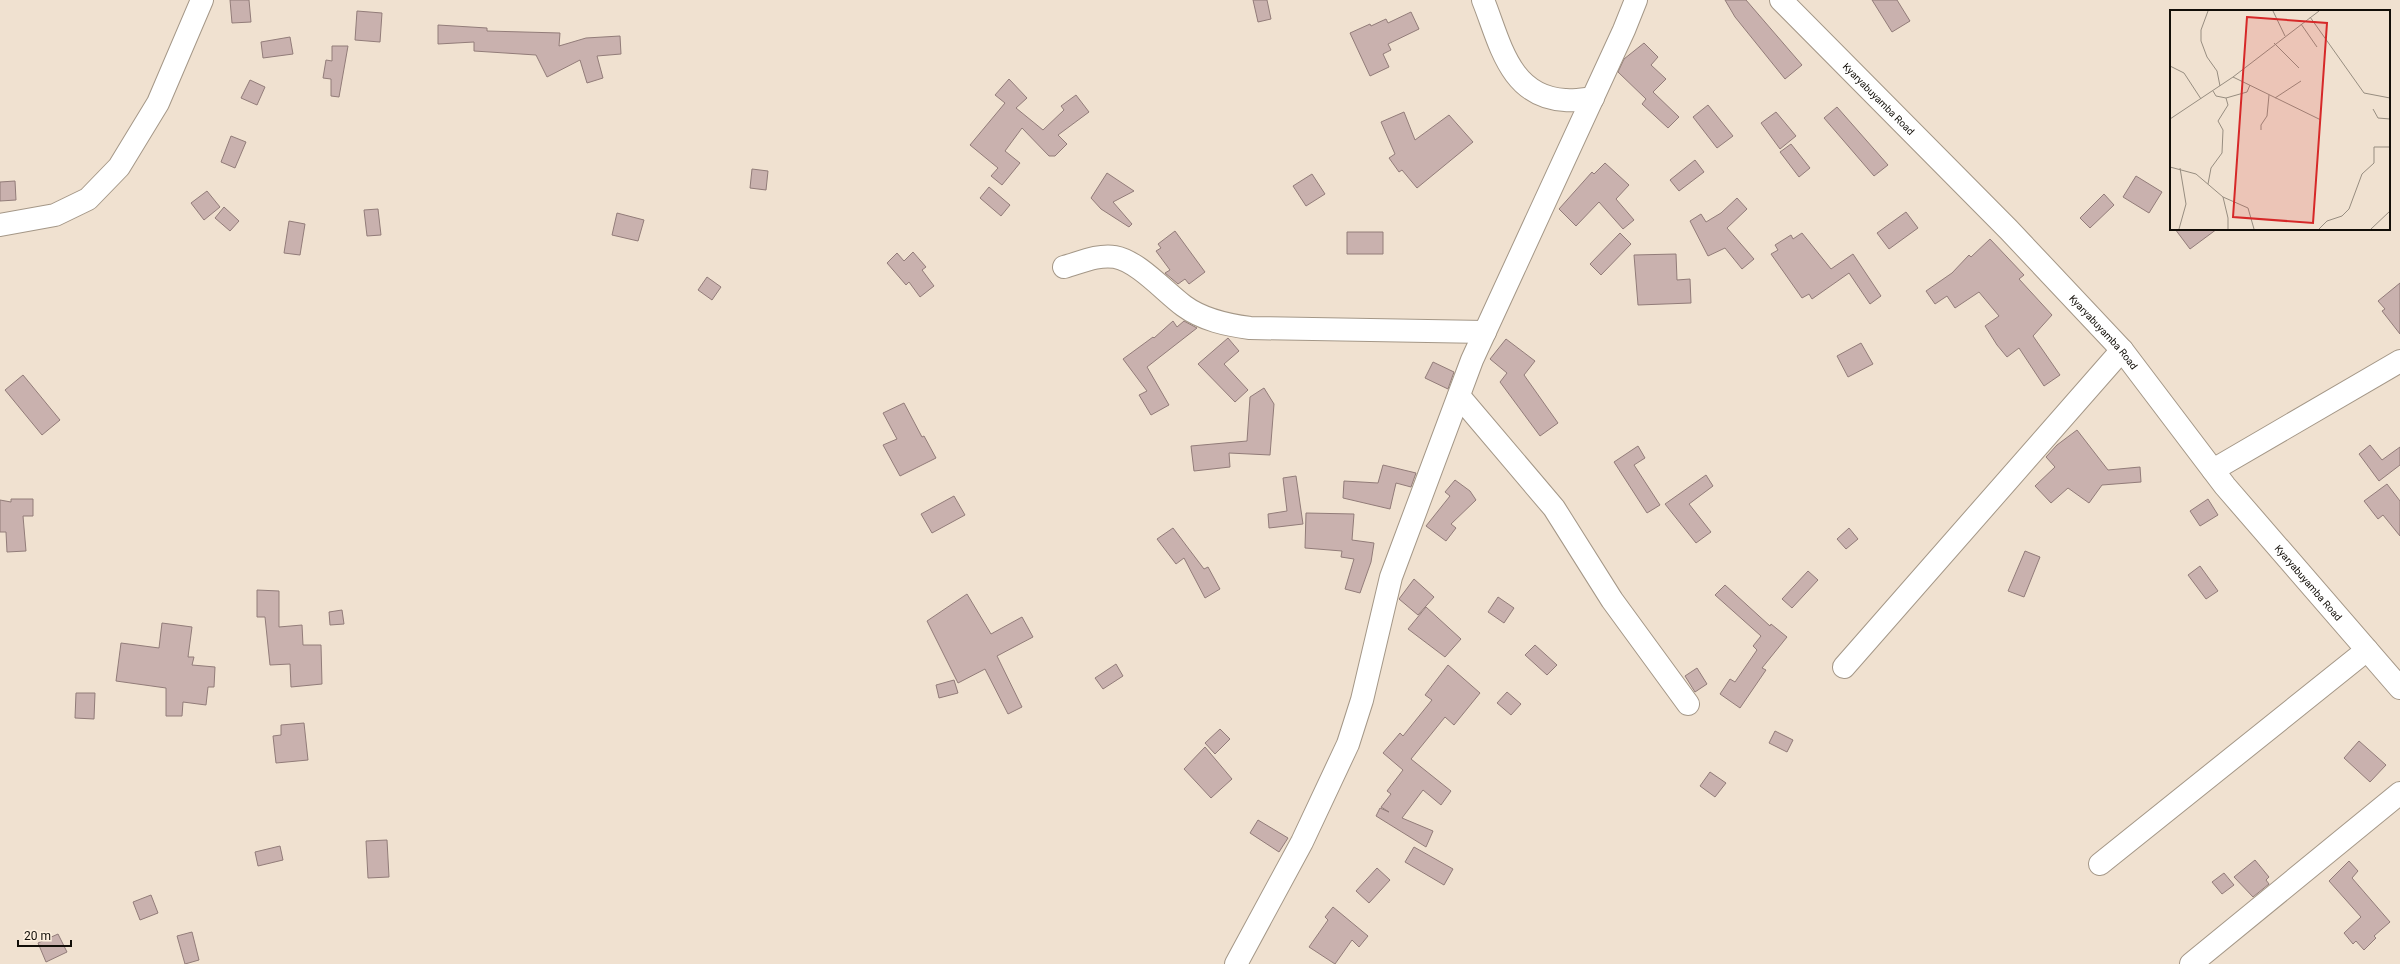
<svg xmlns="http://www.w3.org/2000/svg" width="2400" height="964" viewBox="0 0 2400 964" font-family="Roboto,sans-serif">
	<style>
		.building { fill: #c9b1ae; stroke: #927c79 }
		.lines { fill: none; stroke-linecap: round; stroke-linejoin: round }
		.minor-casing { stroke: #a49787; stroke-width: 24 }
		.minor { stroke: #fff; stroke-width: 22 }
		.labels { text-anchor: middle; stroke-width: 3; stroke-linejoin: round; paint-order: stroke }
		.street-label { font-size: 10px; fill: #120e08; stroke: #fdefde }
		.inset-road { fill: none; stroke: #978d80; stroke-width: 1 }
		.view { fill: #d62828; fill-opacity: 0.15; stroke: #d62828; stroke-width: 2 }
		.inset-edge { fill: none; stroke: #120e08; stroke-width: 2 }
	</style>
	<rect width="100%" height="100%" fill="#f0e1d0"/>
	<!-- building -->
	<path class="building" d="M 230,0 L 249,0 L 251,22 L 232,23 Z
		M 1253,0 L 1267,0 L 1271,19 L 1258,22 Z
		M 1725,0 L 1746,0 L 1802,65 L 1785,79 L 1735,17 Z
		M 1872,0 L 1897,0 L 1910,21 L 1892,32 Z
		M 357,11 L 382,13 L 380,42 L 355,40 Z
		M 1411,12 L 1419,29 L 1388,44 L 1391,50 L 1383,54 L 1389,67 L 1370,76 L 1350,33 L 1370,24 L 1371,26 L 1386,19 L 1388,23 Z
		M 438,25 L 487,28 L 487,31 L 560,33 L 559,46 L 586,38 L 620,36 L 621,54 L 597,56 L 603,78 L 587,83 L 580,60 L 547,77 L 536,55 L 474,51 L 474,42 L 438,44 Z
		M 290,37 L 293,54 L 263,58 L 261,42 Z
		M 1644,43 L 1658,57 L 1651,65 L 1666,79 L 1653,92 L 1679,117 L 1668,128 L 1642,104 L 1646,99 L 1618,72 L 1624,59 Z
		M 332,46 L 348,46 L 339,97 L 331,96 L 331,79 L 323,78 L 326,60 L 332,61 Z
		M 1009,79 L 1027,98 L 1016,108 L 1043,130 L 1064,110 L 1061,106 L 1076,95 L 1089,112 L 1058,135 L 1067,144 L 1055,156 L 1049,156 L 1022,128 L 1005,151 L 1020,163 L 1002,185 L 991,176 L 998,168 L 970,145 L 1005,103 L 995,95 Z
		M 250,80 L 265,87 L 257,105 L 241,98 Z
		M 1708,105 L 1733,136 L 1717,148 L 1693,117 Z
		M 1837,107 L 1888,165 L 1874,176 L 1824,118 Z
		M 1404,112 L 1415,140 L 1449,115 L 1473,142 L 1417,188 L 1402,170 L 1399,172 L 1389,158 L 1395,154 L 1381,122 Z
		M 1776,112 L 1796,136 L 1780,149 L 1761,123 Z
		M 231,136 L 246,142 L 235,168 L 221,162 Z
		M 1791,144 L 1810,168 L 1799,177 L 1780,152 Z
		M 1695,160 L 1704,172 L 1679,191 L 1670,180 Z
		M 1605,163 L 1629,185 L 1616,199 L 1634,220 L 1623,229 L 1599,202 L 1576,226 L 1559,209 L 1592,172 L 1594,174 Z
		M 752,169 L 768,171 L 766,190 L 750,188 Z
		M 1107,173 L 1134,191 L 1113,202 L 1132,224 L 1129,227 L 1101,209 L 1091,198 Z
		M 1312,174 L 1325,194 L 1306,206 L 1293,186 Z
		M 2136,176 L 2162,192 L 2149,213 L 2123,197 Z
		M 15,181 L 16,200 L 0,201 L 0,182 Z
		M 989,187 L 1010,205 L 1001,216 L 980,198 Z
		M 207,191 L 220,207 L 204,220 L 191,203 Z
		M 2104,194 L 2114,205 L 2090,228 L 2080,218 Z
		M 1737,198 L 1747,209 L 1727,228 L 1754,259 L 1742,269 L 1725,248 L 1708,256 L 1690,221 L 1701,214 L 1706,222 L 1721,213 Z
		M 224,207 L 239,221 L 230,231 L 215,218 Z
		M 378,209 L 381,235 L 367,236 L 364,210 Z
		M 1906,212 L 1918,228 L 1889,249 L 1877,233 Z
		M 617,213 L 644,220 L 638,241 L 612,235 Z
		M 289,221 L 305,224 L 300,255 L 284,253 Z
		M 2175,229 L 2217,229 L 2190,249 Z
		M 1175,231 L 1205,272 L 1189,284 L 1185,279 L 1178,284 L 1165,273 L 1170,270 L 1156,251 L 1161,248 L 1158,244 Z
		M 1347,232 L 1383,232 L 1383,254 L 1347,254 Z
		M 1620,233 L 1631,244 L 1601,275 L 1590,264 Z
		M 1802,233 L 1831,269 L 1853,254 L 1881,296 L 1870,304 L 1849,273 L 1812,299 L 1809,294 L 1802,298 L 1771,254 L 1778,250 L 1775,245 L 1791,235 L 1793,239 Z
		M 1990,239 L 2024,275 L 2019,279 L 2052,315 L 2033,336 L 2060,375 L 2044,386 L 2019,348 L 2007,357 L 1997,345 L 1985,326 L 1999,316 L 1979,292 L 1955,308 L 1947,296 L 1935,304 L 1926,291 L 1952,273 L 1969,255 L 1971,257 Z
		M 913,252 L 926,267 L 922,270 L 934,286 L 920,297 L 909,282 L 906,285 L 887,263 L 897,253 L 904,261 Z
		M 1676,254 L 1677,280 L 1690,279 L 1691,303 L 1638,305 L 1634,255 Z
		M 707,277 L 721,287 L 712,300 L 698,290 Z
		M 2400,283 L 2400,334 L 2382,311 L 2385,309 L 2378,301 Z
		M 1173,321 L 1177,327 L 1184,321 L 1197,328 L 1147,367 L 1169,405 L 1151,415 L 1139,395 L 1147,391 L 1123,359 L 1153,337 L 1154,338 Z
		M 1228,338 L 1239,351 L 1224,364 L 1248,390 L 1235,402 L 1198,364 Z
		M 1506,339 L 1535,361 L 1524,375 L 1558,423 L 1540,436 L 1500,382 L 1507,373 L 1490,359 Z
		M 1861,343 L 1873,364 L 1848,377 L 1837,356 Z
		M 1433,362 L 1454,372 L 1448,389 L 1425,378 Z
		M 23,375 L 60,420 L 42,435 L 5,390 Z
		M 1264,388 L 1274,404 L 1270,455 L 1229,453 L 1230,467 L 1194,471 L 1191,446 L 1247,441 L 1250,397 Z
		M 904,403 L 922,437 L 924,436 L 936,458 L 900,476 L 883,445 L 897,439 L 883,413 Z
		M 2077,430 L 2108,470 L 2140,467 L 2141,482 L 2102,485 L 2089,503 L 2068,488 L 2051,503 L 2035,486 L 2055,467 L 2046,457 L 2057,445 Z
		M 2370,445 L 2382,460 L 2400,447 L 2400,465 L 2379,481 L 2359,454 Z
		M 1638,446 L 1645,458 L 1634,465 L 1660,505 L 1647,513 L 1614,462 Z
		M 1383,465 L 1416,473 L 1411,487 L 1396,483 L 1390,509 L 1343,498 L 1344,481 L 1378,483 Z
		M 1706,475 L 1713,486 L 1689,504 L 1711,532 L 1696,543 L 1665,504 Z
		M 1296,476 L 1303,524 L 1269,528 L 1268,514 L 1287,511 L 1283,478 Z
		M 1455,480 L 1470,491 L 1476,500 L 1451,524 L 1456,528 L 1446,541 L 1426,526 L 1450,496 L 1445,492 Z
		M 2387,484 L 2400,501 L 2400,536 L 2383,515 L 2378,519 L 2364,501 Z
		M 954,496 L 965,515 L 932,533 L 921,514 Z
		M 11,499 L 33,499 L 33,516 L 23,516 L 26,551 L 7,552 L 6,532 L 0,532 L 0,500 L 11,502 Z
		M 2208,499 L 2218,515 L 2200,526 L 2190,511 Z
		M 1306,513 L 1354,514 L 1352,540 L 1374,543 L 1371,562 L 1360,593 L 1345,589 L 1354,559 L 1341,557 L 1342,551 L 1305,548 Z
		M 1173,528 L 1204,569 L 1208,567 L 1220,589 L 1205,598 L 1184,558 L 1176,564 L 1157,539 Z
		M 1849,528 L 1858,539 L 1846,549 L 1837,539 Z
		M 2025,551 L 2040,557 L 2024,597 L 2008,591 Z
		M 2200,566 L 2218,591 L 2206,599 L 2188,575 Z
		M 1808,571 L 1818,580 L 1792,608 L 1782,599 Z
		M 1414,579 L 1434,597 L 1418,615 L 1399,599 Z
		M 1725,585 L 1770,626 L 1771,624 L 1787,637 L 1762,668 L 1766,670 L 1740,708 L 1720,694 L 1730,679 L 1735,682 L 1757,650 L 1753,646 L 1761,636 L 1715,595 Z
		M 257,590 L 279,591 L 279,627 L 302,625 L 303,645 L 321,645 L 322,684 L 291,687 L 290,664 L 270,665 L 265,617 L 257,617 Z
		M 967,594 L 991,634 L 1022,617 L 1033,637 L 997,656 L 1022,707 L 1008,714 L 985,669 L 958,683 L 927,621 Z
		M 1498,597 L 1514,608 L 1504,623 L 1488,612 Z
		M 1426,607 L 1461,639 L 1445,657 L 1408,629 Z
		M 342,610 L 344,624 L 330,625 L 329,612 Z
		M 162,623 L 192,627 L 188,657 L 194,657 L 192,665 L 215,667 L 214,687 L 208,687 L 206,705 L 183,702 L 182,716 L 166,716 L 166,688 L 116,681 L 121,643 L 159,648 Z
		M 1535,645 L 1557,665 L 1547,675 L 1525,655 Z
		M 1116,664 L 1123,676 L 1103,689 L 1095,678 Z
		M 1448,665 L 1480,693 L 1454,725 L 1445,717 L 1411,759 L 1451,791 L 1441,805 L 1423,790 L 1402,818 L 1433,831 L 1426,847 L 1376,816 L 1380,808 L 1389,812 L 1381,807 L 1391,794 L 1387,791 L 1403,770 L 1383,753 L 1400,733 L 1403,736 L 1432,700 L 1425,695 Z
		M 1697,668 L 1707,684 L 1695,692 L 1685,676 Z
		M 954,680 L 958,693 L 939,698 L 936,685 Z
		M 1507,692 L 1521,704 L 1511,715 L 1497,703 Z
		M 76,693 L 95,693 L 94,719 L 75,718 Z
		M 304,723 L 308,760 L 276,763 L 273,736 L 281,735 L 281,725 Z
		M 1220,729 L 1230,739 L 1215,754 L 1205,743 Z
		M 1775,731 L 1793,740 L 1787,752 L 1769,743 Z
		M 2359,741 L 2386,765 L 2370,782 L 2344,758 Z
		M 1205,747 L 1232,779 L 1211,798 L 1184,769 Z
		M 1710,772 L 1726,783 L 1715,797 L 1700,786 Z
		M 1258,820 L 1288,838 L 1279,852 L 1250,833 Z
		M 387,840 L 389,877 L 368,878 L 366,841 Z
		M 280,846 L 283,860 L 258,866 L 255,852 Z
		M 1414,847 L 1453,869 L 1444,885 L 1405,862 Z
		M 2255,860 L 2269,877 L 2266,880 L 2269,884 L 2253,897 L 2234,877 Z
		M 2349,861 L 2358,871 L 2352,878 L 2390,922 L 2374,936 L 2376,938 L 2364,950 L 2356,941 L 2353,944 L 2344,933 L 2361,917 L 2329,881 Z
		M 1377,868 L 1390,880 L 1369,903 L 1356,891 Z
		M 2224,873 L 2234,885 L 2222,894 L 2212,882 Z
		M 151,895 L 158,913 L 140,920 L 133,902 Z
		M 1333,907 L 1368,936 L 1359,947 L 1352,940 L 1335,964 L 1309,947 L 1328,920 L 1325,917 Z
		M 192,932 L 199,960 L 185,964 L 177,936 Z
		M 58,934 L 67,952 L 46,962 L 38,943 Z"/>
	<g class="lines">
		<defs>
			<g id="minor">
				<path d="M 1483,0 C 1500,42 1509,97 1565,100 C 1574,101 1584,99 1593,98"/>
				<path id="s1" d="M 1781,0 L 2009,230 L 2122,350 L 2225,486 L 2400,688"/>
				<path d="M 0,225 L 55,215 L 88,199 L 119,167 L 158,103 L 202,0"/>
				<path d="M 1064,267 C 1079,263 1098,254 1115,257 C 1138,261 1165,292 1184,306 C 1203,320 1227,325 1250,328 L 1485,332"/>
				<path d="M 1459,396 L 1554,508 L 1612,600 L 1688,704"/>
				<path d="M 2213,470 L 2400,361"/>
				<path d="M 1844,667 L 2122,350"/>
				<path d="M 2100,864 L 2367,650"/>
				<path d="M 1236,964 L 1302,842 L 1348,744 L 1362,700 L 1391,577 L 1472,360 L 1624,30 L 1636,0"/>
				<path d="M 2191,964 L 2400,793"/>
			</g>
		</defs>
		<!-- minor casing -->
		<use href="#minor" class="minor-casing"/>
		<!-- minor -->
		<use href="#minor" class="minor"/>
	</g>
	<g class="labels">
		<!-- street labels -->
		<g class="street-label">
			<text dy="4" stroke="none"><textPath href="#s1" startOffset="139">Kyaryabuyamba Road</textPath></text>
			<text dy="4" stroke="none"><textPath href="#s1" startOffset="463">Kyaryabuyamba Road</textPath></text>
			<text dy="4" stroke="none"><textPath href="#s1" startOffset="787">Kyaryabuyamba Road</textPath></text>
		</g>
	</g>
	<!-- overview -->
	<g transform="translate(2170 10)">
		<rect width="220" height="220" fill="#f0e1d0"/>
		<path class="inset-road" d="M 38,1 L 31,20 L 31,31 L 37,47 L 47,61 L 50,76M 103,1 L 115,26M 140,7 L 194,83 L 220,88M 131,14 L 147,37M 104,33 L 129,58M 0,56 L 14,63 L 31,89M 63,67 L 151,110M 43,81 L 46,86 L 56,88 L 77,82 L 80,75M 105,88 L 131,71M 203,99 L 208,108 L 220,109M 0,109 L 63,67 L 149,1M 91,120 L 91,115 L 97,106 L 99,85M 0,157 L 26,164 L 53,187 L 78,198 L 84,219M 38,174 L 41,158 L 52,143 L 53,120 L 48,111 L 58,95 L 56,88M 53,187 L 58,208 L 58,219M 9,219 L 16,194 L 10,158M 149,219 L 157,211 L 172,206 L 179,199 L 192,164 L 204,153 L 204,137 L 220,137M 201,219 L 220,201"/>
		<path class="view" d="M 77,7 L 157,13 L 143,213 L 63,207 Z"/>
		<rect width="220" height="220" class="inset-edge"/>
	</g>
	<!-- scale -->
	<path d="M18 940v6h53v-6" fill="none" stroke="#120e08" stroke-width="2"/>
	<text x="24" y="940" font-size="12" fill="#120e08" stroke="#fdefde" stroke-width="3" paint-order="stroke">20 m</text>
</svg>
